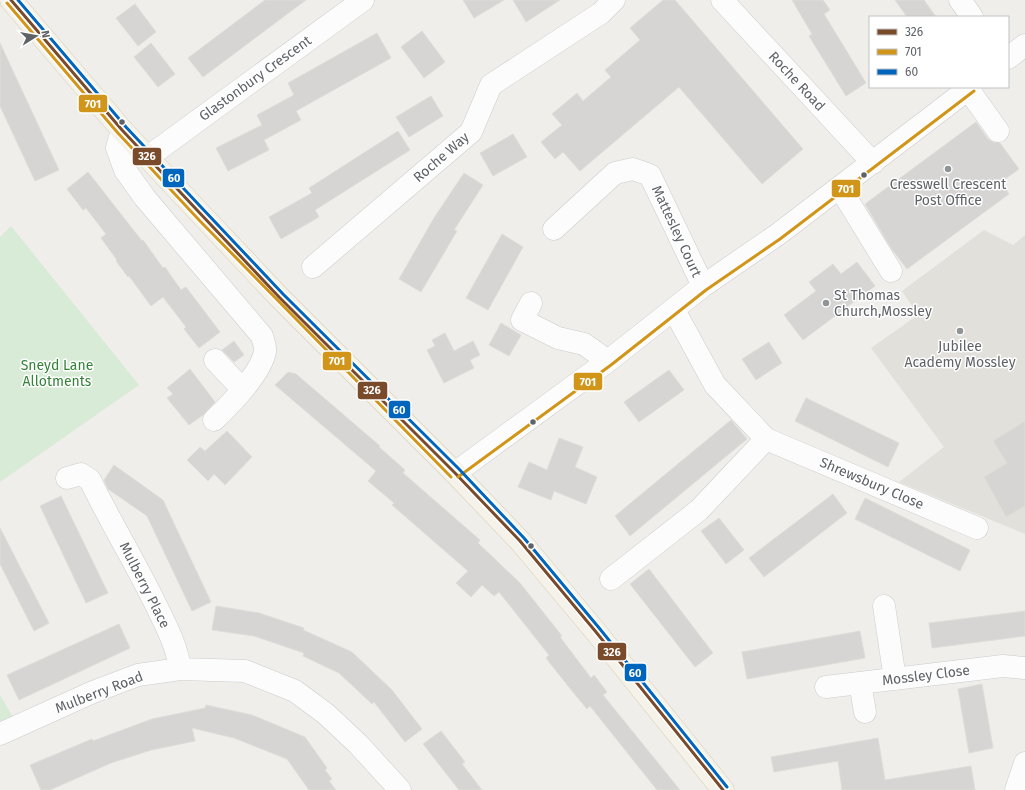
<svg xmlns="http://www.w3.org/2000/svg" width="1025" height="790" viewBox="0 0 1025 790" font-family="'Fira Sans',sans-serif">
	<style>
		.education { fill: #e2e0da }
		.green { fill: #d8ebd6 }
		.building { fill: #d6d5d3; stroke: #deddd9 }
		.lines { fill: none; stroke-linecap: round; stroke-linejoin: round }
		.minor-casing { stroke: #cbcccc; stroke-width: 23 }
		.major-casing { stroke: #d7ceb8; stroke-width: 23 }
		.minor { stroke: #fdfcfc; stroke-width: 22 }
		.major { stroke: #f4f2e9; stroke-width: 22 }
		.bus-1-casing { stroke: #fff; stroke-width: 6 }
		.bus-2-casing { stroke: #fff; stroke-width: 6 }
		.bus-3-casing { stroke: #fff; stroke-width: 6 }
		.bus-1 { stroke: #7a4b2a; stroke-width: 3 }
		.bus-2 { stroke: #d1951a; stroke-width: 3 }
		.bus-3 { stroke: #0065bd; stroke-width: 3 }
		.bus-dot { fill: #5f6368; stroke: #fff; stroke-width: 1.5 }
		.poi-dot { fill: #919496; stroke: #fff; stroke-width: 1.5 }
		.labels { text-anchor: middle; stroke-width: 3; stroke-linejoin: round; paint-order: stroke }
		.street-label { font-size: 14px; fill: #5f6368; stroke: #fff }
		.poi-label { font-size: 14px; fill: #5f6368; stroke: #fff }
		.park-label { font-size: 14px; fill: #348238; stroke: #fff }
		.line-badge { stroke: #fff; stroke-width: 1.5 }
		.badge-label { font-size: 11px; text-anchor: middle; font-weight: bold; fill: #fff }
	</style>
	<rect width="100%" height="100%" fill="#efeeea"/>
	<!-- education -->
	<path class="education" d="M 984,230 L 1013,245 L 1025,235 L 1025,534 L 899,482 L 944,447 L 871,348 L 918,315 L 902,291 Z"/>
	<!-- green -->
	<path class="green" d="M 11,226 L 139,385 L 0,482 L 0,237 Z
		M 0,695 L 14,719 L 0,725 Z"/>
	<!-- building -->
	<path class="building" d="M 265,0 L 306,0 L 203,77 L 188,58 Z
		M 463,0 L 504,0 L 474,18 Z
		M 513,0 L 560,0 L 526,22 Z
		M 663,0 L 675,0 L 803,149 L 762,184 L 679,87 L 580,171 L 563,152 L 555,159 L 541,142 L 562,125 L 552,114 L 577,93 L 583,101 L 611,77 L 605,70 L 640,40 L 630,28 Z
		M 792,0 L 823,0 L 830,10 L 824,14 L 866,83 L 846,96 L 809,36 L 812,34 Z
		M 895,0 L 924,0 L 936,17 L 907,17 Z
		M 135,4 L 156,32 L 138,46 L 116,18 Z
		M 422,31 L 445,62 L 424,78 L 401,47 Z
		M 377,33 L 391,58 L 296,111 L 301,120 L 264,140 L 269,150 L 228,171 L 216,148 L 262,125 L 257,115 L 294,95 L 288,83 Z
		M 0,43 L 59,170 L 35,181 L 0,106 Z
		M 151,43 L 175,74 L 158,87 L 134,57 Z
		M 431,96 L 443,116 L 409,137 L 396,117 Z
		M 976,122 L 988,139 L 993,142 L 1000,143 L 1019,169 L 1001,182 L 1009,194 L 907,269 L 891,248 L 865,204 Z
		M 398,131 L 410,150 L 315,210 L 319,217 L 281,239 L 269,217 L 312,193 L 309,188 Z
		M 513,134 L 527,157 L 493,176 L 480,153 Z
		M 88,172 L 142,241 L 143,240 L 163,268 L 165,267 L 181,290 L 186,287 L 220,332 L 199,348 L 184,329 L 186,327 L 163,297 L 151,306 L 129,276 L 128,277 L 116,261 L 117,260 L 101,238 L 106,234 L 86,208 L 83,210 L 67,189 Z
		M 464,173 L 483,185 L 454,230 L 457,231 L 421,292 L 399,279 L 434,218 Z
		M 502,234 L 523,247 L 488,310 L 466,298 Z
		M 857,262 L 875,286 L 803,340 L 784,315 L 816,291 L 809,282 L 833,264 L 841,274 Z
		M 501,323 L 521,335 L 509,356 L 489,345 Z
		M 445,333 L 454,351 L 473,341 L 480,355 L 470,360 L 474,368 L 444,383 L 427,350 L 435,346 L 432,340 Z
		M 234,341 L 244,355 L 234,362 L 222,350 Z
		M 769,342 L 782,363 L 756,380 L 742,359 Z
		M 190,369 L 215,402 L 203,415 L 189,425 L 167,398 L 173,394 L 167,388 Z
		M 669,370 L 684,390 L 639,422 L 624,402 Z
		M 288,372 L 296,374 L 380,446 L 379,447 L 405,470 L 403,473 L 480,540 L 478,543 L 520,583 L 562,636 L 560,637 L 591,678 L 594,675 L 607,692 L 603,695 L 680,790 L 657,790 L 590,706 L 587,709 L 568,686 L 546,658 L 549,655 L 499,592 L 494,596 L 482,585 L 471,597 L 456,583 L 468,571 L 392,505 L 394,503 L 368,481 L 376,471 L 275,385 Z
		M 806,398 L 899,443 L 888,467 L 795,421 Z
		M 731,420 L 747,439 L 630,536 L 615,516 Z
		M 1025,421 L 1025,506 L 1006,517 L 984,477 L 1007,463 L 993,441 Z
		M 227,431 L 252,457 L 225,485 L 214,474 L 208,481 L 187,460 L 200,447 L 205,451 Z
		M 559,438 L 583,447 L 575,467 L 597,477 L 586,504 L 554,491 L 551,500 L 518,487 L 529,462 L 547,470 Z
		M 114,465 L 163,500 L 211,602 L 192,611 L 147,516 L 108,489 L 104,480 Z
		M 833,494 L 847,513 L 764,577 L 749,558 Z
		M 61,496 L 108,593 L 86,603 L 40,506 Z
		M 865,498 L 970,550 L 960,571 L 855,519 Z
		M 719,518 L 744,550 L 726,564 L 701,531 Z
		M 0,528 L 49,623 L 34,631 L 0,564 Z
		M 649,569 L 713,653 L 695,667 L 630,584 Z
		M 216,606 L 259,613 L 304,628 L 303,630 L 352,652 L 392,690 L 422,729 L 405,742 L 374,702 L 372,704 L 339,673 L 303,656 L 304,653 L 254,636 L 212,630 Z
		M 1025,611 L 1025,636 L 932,648 L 929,623 Z
		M 119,624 L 130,648 L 19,700 L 7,675 Z
		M 860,631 L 865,658 L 747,679 L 742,652 Z
		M 982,684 L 993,748 L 969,753 L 958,689 Z
		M 206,705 L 252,715 L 305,737 L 327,768 L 325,770 L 332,779 L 329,781 L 336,790 L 309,790 L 287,759 L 234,738 L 192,728 L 195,741 L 151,750 L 111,763 L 50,790 L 41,790 L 30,765 L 92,739 L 93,741 L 152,719 L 205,708 Z
		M 441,731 L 465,762 L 462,764 L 482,790 L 459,790 L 423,744 Z
		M 878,738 L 885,780 L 971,766 L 975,790 L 842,790 L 838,761 L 774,772 L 771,757 Z"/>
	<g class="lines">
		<defs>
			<path id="minor" d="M 722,0 L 873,163
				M 960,0 L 972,17
				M 1008,58 L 1025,45
				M 968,89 L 998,131
				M 122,130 L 117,148 L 125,170 L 145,198 L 262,336 C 263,341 266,346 265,351 C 262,372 230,405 214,420
				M 148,157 L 363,0
				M 840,188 L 891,271
				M 554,229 L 615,173 L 633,169 L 650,175 L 703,286
				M 313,267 L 471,132 L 491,85 L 601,13 L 614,0
				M 531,303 L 522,320 L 558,338 L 584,344 L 608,361
				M 674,310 L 715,385 L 766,439 L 977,528
				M 215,360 L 242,389
				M 455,473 L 608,361 L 703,286 L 777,235 L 971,87
				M 67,478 L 81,474 L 90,480 C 111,523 136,564 157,607 C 167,628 177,646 180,669
				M 611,579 L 699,510 L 766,439
				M 884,606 L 895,679
				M 860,683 L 865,712
				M 826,687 L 1003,666 L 1025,668
				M 0,734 L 93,692 L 138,675 L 180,669 L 245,671 L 295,691 L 326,714 L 358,744 L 400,790
				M 1016,790 L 1025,763"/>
			<path id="major" d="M 11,0 L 122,130 L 196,209 L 279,297 L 455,473 L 520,541 L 596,632 L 723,790"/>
		</defs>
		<!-- minor casing -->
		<use href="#minor" class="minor-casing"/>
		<!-- major casing -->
		<use href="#major" class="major-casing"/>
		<!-- minor -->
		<use href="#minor" class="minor"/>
		<!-- major -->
		<use href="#major" class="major"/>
		<defs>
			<path id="bus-1" d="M 11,0 L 122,130 L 196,209 L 279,297 L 455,473 L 520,541 L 596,632 L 723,790"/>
			<path id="bus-2" d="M 7,3 L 117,132 L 199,220 L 451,477
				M 458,477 L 611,365 L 706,290 L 780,239 L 974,91"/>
			<path id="bus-3" d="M 18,0 L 126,127 L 200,206 L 283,294 L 459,469 L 524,538 L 600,629 L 727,787"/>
		</defs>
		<!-- bus-1 casing -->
		<use href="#bus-1" class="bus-1-casing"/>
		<!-- bus-2 casing -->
		<use href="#bus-2" class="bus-2-casing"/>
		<!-- bus-3 casing -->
		<use href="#bus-3" class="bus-3-casing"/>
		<!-- bus-1 -->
		<use href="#bus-1" class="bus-1"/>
		<!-- bus-2 -->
		<use href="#bus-2" class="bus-2"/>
		<!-- bus-3 -->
		<use href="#bus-3" class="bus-3"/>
	</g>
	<!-- markers -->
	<g class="bus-dot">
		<circle cx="122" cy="122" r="3.5"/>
		<circle cx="864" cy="175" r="3.5"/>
		<circle cx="533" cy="422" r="3.5"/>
		<circle cx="531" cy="546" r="3.5"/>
	</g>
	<g class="poi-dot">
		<circle cx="948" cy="169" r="4"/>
		<circle cx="826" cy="303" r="4"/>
		<circle cx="960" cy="331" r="4"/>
	</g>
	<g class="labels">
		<!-- street labels -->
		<g class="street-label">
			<text transform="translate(255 78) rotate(-36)" y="5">Glastonbury Crescent</text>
			<text transform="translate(797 81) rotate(47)" y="5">Roche Road</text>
			<text transform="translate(441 157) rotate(-41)" y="5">Roche Way</text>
			<text transform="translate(677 231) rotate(65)" y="5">Mattesley Court</text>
			<text transform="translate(872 483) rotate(23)" y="5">Shrewsbury Close</text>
			<text transform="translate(145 585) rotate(63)" y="5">Mulberry Place</text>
			<text transform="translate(926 675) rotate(-7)" y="5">Mossley Close</text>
			<text transform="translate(99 692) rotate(-21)" y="5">Mulberry Road</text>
		</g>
		<!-- poi labels -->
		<g class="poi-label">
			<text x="948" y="189">Cresswell Crescent<tspan x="948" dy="16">Post Office</tspan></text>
			<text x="834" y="300" text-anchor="start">St Thomas<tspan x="834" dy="16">Church,Mossley</tspan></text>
			<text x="960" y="351">Jubilee<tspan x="960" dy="16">Academy Mossley</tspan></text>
		</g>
		<!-- park labels -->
		<g class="park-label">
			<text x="57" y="370">Sneyd Lane<tspan x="57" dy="16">Allotments</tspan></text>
		</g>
	</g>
	<g class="line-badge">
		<rect x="78" y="94" width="30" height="19" rx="4" fill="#d1951a"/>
		<rect x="132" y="147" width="30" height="19" rx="4" fill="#7a4b2a"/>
		<rect x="162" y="168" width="23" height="20" rx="4" fill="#0065bd"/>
		<rect x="831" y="179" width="30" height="19" rx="4" fill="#d1951a"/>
		<rect x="322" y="351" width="30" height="20" rx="4" fill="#d1951a"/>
		<rect x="573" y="372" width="30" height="19" rx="4" fill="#d1951a"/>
		<rect x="357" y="381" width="31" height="19" rx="4" fill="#7a4b2a"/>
		<rect x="388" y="400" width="23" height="19" rx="4" fill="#0065bd"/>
		<rect x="597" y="642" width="30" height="19" rx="4" fill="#7a4b2a"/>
		<rect x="624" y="663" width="23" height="19" rx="4" fill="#0065bd"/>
	</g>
	<g class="badge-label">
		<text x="93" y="108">701</text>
		<text x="147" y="160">326</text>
		<text x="174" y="182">60</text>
		<text x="846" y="193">701</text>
		<text x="337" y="365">701</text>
		<text x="588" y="386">701</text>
		<text x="372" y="394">326</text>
		<text x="399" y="414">60</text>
		<text x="612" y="656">326</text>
		<text x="635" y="677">60</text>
	</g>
	<!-- legend -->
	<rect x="869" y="16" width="140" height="72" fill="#ffffff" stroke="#bfc1c3"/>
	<rect x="877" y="29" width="20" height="6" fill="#7a4b2a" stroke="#bfc1c3"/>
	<text x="905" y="36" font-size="12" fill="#5f6368">326</text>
	<rect x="877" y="49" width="20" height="6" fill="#d1951a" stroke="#bfc1c3"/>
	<text x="905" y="56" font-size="12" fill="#5f6368">701</text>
	<rect x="877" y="69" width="20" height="6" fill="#0065bd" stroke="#bfc1c3"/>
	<text x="905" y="76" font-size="12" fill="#5f6368">60</text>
	<!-- north arrow -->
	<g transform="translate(36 36) rotate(79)" stroke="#ffffff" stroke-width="3" paint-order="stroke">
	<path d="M0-3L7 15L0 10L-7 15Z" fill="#5f6368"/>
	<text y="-6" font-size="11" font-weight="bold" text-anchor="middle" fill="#5f6368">N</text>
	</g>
</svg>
